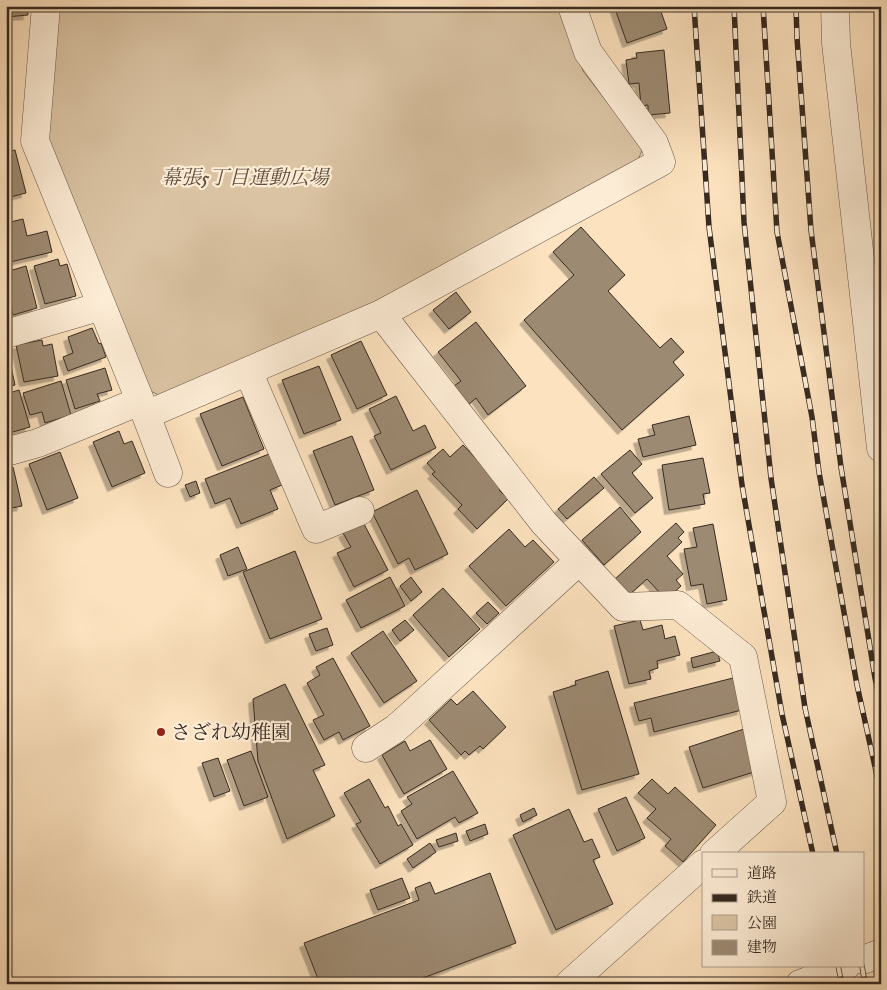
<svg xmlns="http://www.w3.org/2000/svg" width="887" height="990" viewBox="0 0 887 990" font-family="'IM FELL DW Pica','Noto Serif JP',serif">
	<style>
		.green { fill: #dac3a3; stroke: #887662 }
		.building { fill: #9d8a72; stroke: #362a20; filter: url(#shadow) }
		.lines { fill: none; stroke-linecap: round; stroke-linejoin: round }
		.minor-casing { stroke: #685848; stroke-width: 29 }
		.minor { stroke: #fdecd5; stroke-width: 28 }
		.rail-casing { stroke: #362a20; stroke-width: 5.5 }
		.rail { stroke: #fdecd5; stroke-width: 4; stroke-dasharray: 11; stroke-linecap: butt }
		.poi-dot { fill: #8f2418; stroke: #fdecd5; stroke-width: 2 }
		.labels { text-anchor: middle; stroke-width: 4.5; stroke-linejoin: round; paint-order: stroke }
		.park-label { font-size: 20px; font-style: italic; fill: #5f5041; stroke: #fdecd5 }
		.poi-label { font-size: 20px; fill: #362a20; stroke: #fdecd5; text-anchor: start }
	</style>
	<defs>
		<filter id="shadow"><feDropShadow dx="-4.5" dy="4.5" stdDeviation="0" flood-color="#0004"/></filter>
	</defs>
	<rect width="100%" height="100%" fill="#fce2be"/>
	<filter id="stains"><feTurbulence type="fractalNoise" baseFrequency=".004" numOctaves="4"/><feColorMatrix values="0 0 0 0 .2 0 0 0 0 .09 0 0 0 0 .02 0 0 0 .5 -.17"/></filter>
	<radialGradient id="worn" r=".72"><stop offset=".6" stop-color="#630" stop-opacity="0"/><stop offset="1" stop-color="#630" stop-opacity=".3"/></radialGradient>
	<!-- green -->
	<path class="green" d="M 58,6 L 560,6 L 583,71 L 643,148 L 636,165 L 360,312 L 162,397 L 149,390 L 45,138 Z"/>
	<!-- building -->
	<path class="building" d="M 6,6 L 27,6 L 28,15 L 6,17 Z
		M 614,6 L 659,6 L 667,29 L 627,43 Z
		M 664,50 L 670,113 L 648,115 L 648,105 L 641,106 L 639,83 L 629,84 L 626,60 L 637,58 L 636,53 Z
		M 15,150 L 26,193 L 6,198 L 6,152 Z
		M 23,219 L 27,236 L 47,231 L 52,252 L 6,263 L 6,223 Z
		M 581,227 L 625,275 L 608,291 L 660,348 L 671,338 L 684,352 L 673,362 L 684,375 L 622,430 L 524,320 L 574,275 L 553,252 Z
		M 58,259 L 60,266 L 67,264 L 76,296 L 45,304 L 34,266 Z
		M 26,266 L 37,308 L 13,315 L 10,302 L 6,303 L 6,272 Z
		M 456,292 L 471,312 L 449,329 L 433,310 Z
		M 476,322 L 526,386 L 488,415 L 476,398 L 468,405 L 454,386 L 461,381 L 438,352 Z
		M 92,328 L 99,344 L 101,343 L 106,357 L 68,371 L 63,357 L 73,353 L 68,337 Z
		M 42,340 L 43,346 L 52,344 L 58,376 L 24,382 L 16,345 Z
		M 361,341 L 387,395 L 357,409 L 331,355 Z
		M 6,357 L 9,357 L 15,385 L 6,387 Z
		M 319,366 L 341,420 L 304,434 L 282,380 Z
		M 105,368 L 112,390 L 97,394 L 100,401 L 75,409 L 66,380 Z
		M 61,381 L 71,415 L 45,423 L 42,412 L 30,415 L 23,393 Z
		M 19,390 L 30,427 L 6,434 L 6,394 Z
		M 396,396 L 413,431 L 425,425 L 436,448 L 391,470 L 374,436 L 381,433 L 369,409 Z
		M 243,397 L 264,449 L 222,466 L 200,414 Z
		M 689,416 L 696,445 L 643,457 L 638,439 L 655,435 L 652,425 Z
		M 119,431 L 124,444 L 132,441 L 145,473 L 112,487 L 93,442 Z
		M 352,436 L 374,490 L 335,505 L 313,451 Z
		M 463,445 L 503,487 L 499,490 L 508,499 L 477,529 L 458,509 L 462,505 L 432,474 L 435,472 L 427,463 L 443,449 L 450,457 Z
		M 630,450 L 642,464 L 632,473 L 653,498 L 635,513 L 601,474 Z
		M 60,452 L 78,498 L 47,510 L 29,464 Z
		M 269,454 L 282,485 L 270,490 L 278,509 L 241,524 L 230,498 L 215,504 L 205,479 Z
		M 703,458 L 710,493 L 703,494 L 705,504 L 669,510 L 662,465 Z
		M 13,467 L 22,506 L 6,509 L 6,469 Z
		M 594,477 L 604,488 L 567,519 L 558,509 Z
		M 196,481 L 200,493 L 190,497 L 185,485 Z
		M 417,490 L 448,554 L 415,570 L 409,558 L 398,564 L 372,512 Z
		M 620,507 L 641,532 L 604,565 L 582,540 Z
		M 363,522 L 388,570 L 354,587 L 337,553 L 351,547 L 343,533 Z
		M 676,523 L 684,532 L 678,538 L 682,542 L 667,556 L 683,574 L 676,580 L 681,586 L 669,597 L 664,591 L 661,594 L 647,579 L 629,595 L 614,580 Z
		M 713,524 L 727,600 L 707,604 L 703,584 L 691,586 L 684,549 L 697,547 L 693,528 Z
		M 509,529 L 525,547 L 533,540 L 554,562 L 506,606 L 469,566 Z
		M 238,547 L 247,569 L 228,576 L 220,555 Z
		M 295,551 L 322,619 L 270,639 L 243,572 Z
		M 390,577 L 405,606 L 361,628 L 346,600 Z
		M 411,577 L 422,592 L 411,601 L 400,586 Z
		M 443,588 L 480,629 L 449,657 L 413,615 Z
		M 488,602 L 499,613 L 487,624 L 476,613 Z
		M 405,620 L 414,630 L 400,641 L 392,630 Z
		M 640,620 L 643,630 L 662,625 L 665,639 L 675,636 L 680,655 L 657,661 L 658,668 L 649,671 L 651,679 L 629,684 L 614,626 Z
		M 327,628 L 333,645 L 316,651 L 309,634 Z
		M 383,631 L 417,681 L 384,703 L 351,653 Z
		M 717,651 L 720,661 L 693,668 L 691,658 Z
		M 333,658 L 370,726 L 343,740 L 339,732 L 324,740 L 313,720 L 324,715 L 307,683 L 320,675 L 316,667 Z
		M 608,671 L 639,774 L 582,790 L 553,692 L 576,685 L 575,681 Z
		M 733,678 L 742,710 L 654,732 L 651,718 L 639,721 L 634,703 Z
		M 285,684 L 325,765 L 313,770 L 335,816 L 287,839 L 258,761 L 253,699 Z
		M 473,691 L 506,727 L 483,749 L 480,746 L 469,755 L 465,751 L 461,755 L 429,720 L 451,699 L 457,705 Z
		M 744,729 L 757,771 L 703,788 L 689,747 Z
		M 430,740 L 447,769 L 404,794 L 382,755 L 405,741 L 410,751 Z
		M 251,751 L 268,797 L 244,806 L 227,760 Z
		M 218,758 L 230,791 L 214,797 L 202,763 Z
		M 453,771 L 478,813 L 459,823 L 455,817 L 417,839 L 401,811 L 412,804 L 407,797 Z
		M 369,779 L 385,808 L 388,806 L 398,826 L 401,824 L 413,845 L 380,864 L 356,824 L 361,822 L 344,793 Z
		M 652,779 L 668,794 L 675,787 L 716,825 L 683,862 L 665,846 L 671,839 L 647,818 L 656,809 L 638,793 Z
		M 626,797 L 645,838 L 617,851 L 598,809 Z
		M 534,808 L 537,815 L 523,822 L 520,815 Z
		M 569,809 L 584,842 L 592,839 L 600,857 L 593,860 L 613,904 L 556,930 L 513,835 Z
		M 485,824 L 488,834 L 470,841 L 466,831 Z
		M 456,833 L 458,841 L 439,847 L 436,840 Z
		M 430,843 L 436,852 L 413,868 L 407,859 Z
		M 490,873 L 516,943 L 407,984 L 320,984 L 304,943 L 419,900 L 415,888 L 430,882 L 435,894 Z
		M 402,878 L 410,898 L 378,910 L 370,890 Z"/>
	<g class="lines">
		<defs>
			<path id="minor" d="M 46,6 L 35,141 L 146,415 L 381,314 L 661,162 L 654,143 L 588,52 L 572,6
				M 835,6 L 836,43 L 881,448
				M 381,314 L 544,523 L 623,607 L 678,605 L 743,657 L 772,802 L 714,854
				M 6,334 L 102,306
				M 248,371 L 316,529 L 360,511
				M 146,415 L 168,473
				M 6,452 L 38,443 L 140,401
				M 366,748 L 395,729 L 412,714 L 579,561
				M 863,960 L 881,953
				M 569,984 L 703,864
				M 800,984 L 846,966"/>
		</defs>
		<!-- minor casing -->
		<use href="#minor" class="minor-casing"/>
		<!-- minor -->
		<use href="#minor" class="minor"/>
		<defs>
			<path id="rail" d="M 694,6 L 709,227 L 742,485 L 782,714 L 813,854
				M 734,6 L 744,222 L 771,478 L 805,708 L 837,854
				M 763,6 L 777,232 L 812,417 L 819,472 L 857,685 L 881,794
				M 796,6 L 797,38 L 811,230 L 841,467 L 875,678 L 881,705
				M 838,966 L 842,984
				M 862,966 L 865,984"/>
		</defs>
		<!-- rail casing -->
		<use href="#rail" class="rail-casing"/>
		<!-- rail -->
		<use href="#rail" class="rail"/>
	</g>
	<!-- markers -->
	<circle class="poi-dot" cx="161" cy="732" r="5"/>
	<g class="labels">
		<!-- park labels -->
		<g class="park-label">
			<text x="245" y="184">幕張5丁目運動広場</text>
		</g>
		<!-- poi labels -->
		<g class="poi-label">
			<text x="171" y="739">さざれ幼稚園</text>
		</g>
	</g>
	<!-- margin -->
	<rect width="887" height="990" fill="none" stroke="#fce2be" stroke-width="25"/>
	<rect x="8" y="8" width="872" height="975" fill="none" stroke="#362a20" stroke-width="2.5"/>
	<rect x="12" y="12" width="862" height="965" fill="none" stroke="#362a20"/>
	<!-- legend -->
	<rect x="702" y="852" width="162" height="115" fill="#fdecd5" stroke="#ad9e8d"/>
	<rect x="712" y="869" width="25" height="8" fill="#fdecd5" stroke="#ad9e8d"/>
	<text x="747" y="878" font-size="15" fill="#362a20">道路</text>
	<rect x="712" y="894" width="25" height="8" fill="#362a20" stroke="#ad9e8d"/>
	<text x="747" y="902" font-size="15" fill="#362a20">鉄道</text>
	<rect x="712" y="915" width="25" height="15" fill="#dac3a3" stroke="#ad9e8d"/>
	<text x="747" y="928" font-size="15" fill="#362a20">公園</text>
	<rect x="712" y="940" width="25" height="15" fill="#9d8a72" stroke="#ad9e8d"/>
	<text x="747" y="952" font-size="15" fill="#362a20">建物</text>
	<rect width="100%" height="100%" filter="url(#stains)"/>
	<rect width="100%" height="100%" fill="url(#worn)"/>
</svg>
